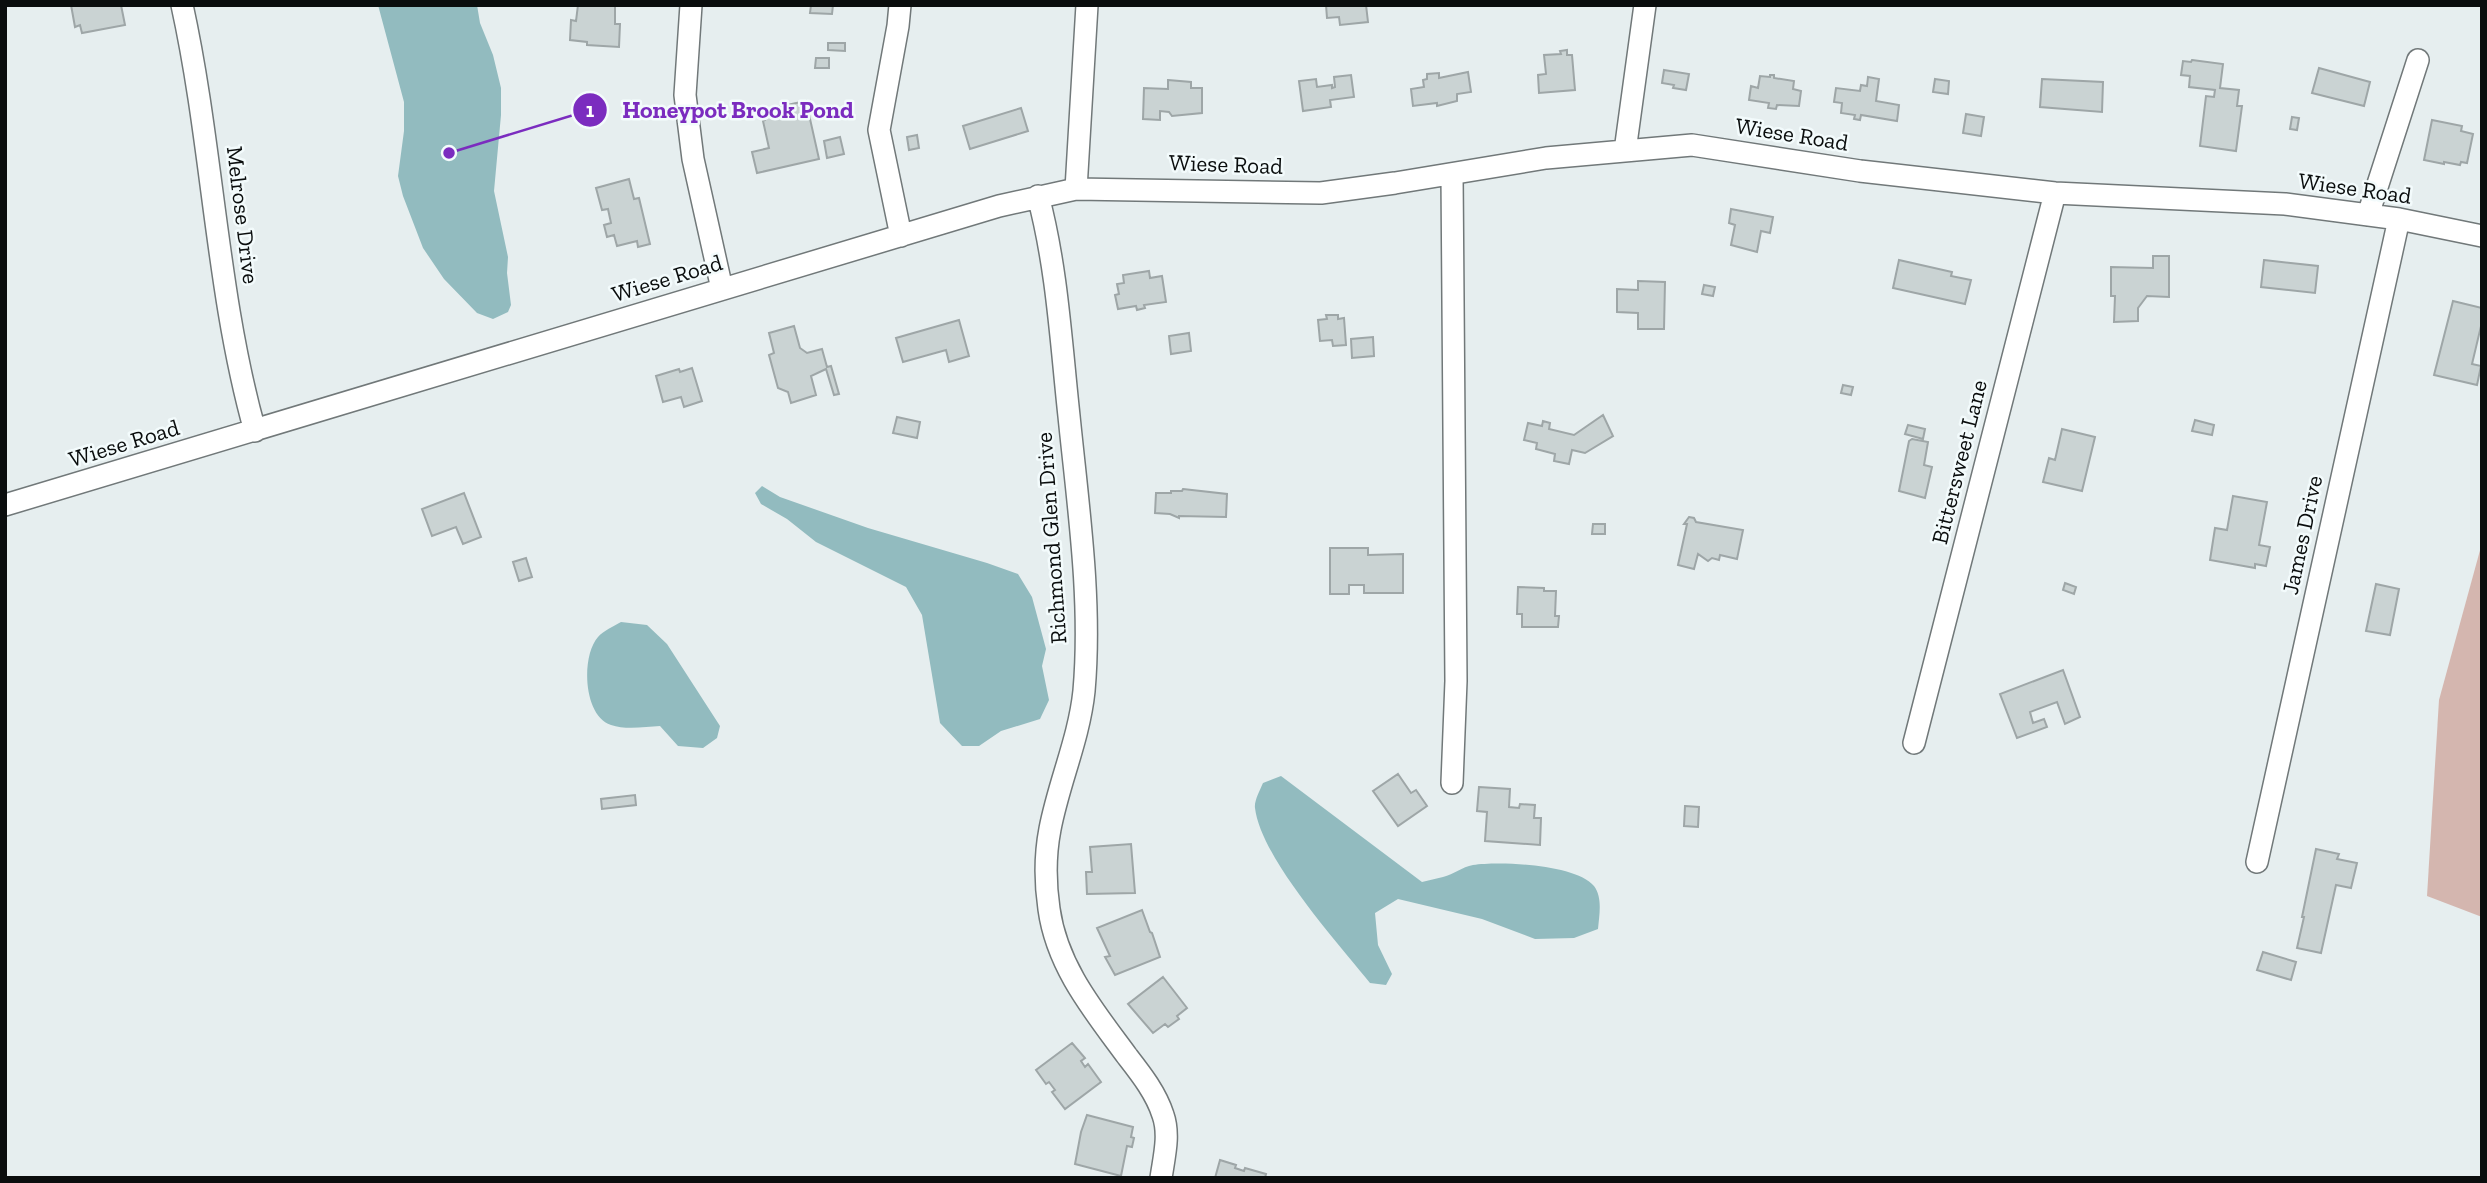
<svg xmlns="http://www.w3.org/2000/svg" width="2487" height="1183" viewBox="0 0 2487 1183" font-family="'Zilla Slab',serif">
	<style>
		.green { fill: #d4b6af }
		.water { fill: #92bbbf }
		.building { fill: #cad3d3; stroke: #9ea6a7; stroke-width: 2 }
		.lines { fill: none; stroke-linecap: round; stroke-linejoin: round }
		.minor-casing { stroke: #717879; stroke-width: 24 }
		.minor { stroke: #fff; stroke-width: 21 }
		.labels { text-anchor: middle; stroke-width: 5; stroke-linejoin: round; paint-order: stroke }
		.street-label { font-size: 23px; fill: #0a0d0d; stroke: #f3fbfc }
		.leader { fill: none; stroke: #7b2cbf; stroke-width: 2.5 }
		.callout-dot { fill: #7b2cbf; stroke: #f3fbfc; stroke-width: 2.5 }
		.mark-label { font-size: 21px; text-anchor: middle; font-weight: bold; fill: #fff }
		.callout-label { font-size: 24px; text-anchor: middle; font-weight: bold; fill: #7b2cbf; stroke: #f3fbfc; stroke-width: 5; stroke-linejoin: round; paint-order: stroke }
	</style>
	<rect width="100%" height="100%" fill="#e6eeef"/>
	<!-- green -->
	<path class="green" d="M 2482,543 L 2482,917 L 2427,896 L 2439,700 Z"/>
	<!-- water -->
	<path class="water" d="M 378,5 L 477,5 L 480,23 L 493,55 L 501,88 L 501,115 L 494,191 L 508,257 L 507,273 L 511,305 L 508,312 L 493,319 L 477,313 L 444,279 L 423,248 L 403,196 L 398,176 L 404,131 L 404,102 Z
		M 762,486 L 780,497 L 868,528 L 987,563 L 1018,574 L 1032,597 L 1046,649 L 1042,666 L 1049,700 L 1040,719 L 1001,731 L 979,746 L 962,746 L 940,723 L 922,615 L 906,587 L 816,542 L 787,519 L 761,504 L 755,493 Z
		M 621,622 L 647,625 L 667,644 L 720,726 L 717,738 L 703,748 L 678,746 L 660,726 C 645,727 625,730 611,725 C 583,716 581,656 598,637 C 603,631 614,626 621,622 Z
		M 1281,776 L 1422,882 C 1429,880 1436,879 1443,877 C 1454,874 1462,867 1473,865 C 1500,861 1576,864 1594,886 C 1603,898 1599,916 1598,929 L 1574,938 L 1535,939 L 1482,919 L 1398,899 L 1375,913 L 1378,945 L 1392,974 L 1386,985 L 1370,983 C 1337,942 1261,858 1255,808 C 1254,801 1260,790 1263,783 Z"/>
	<!-- building -->
	<path class="building" d="M 71,5 L 121,5 L 125,25 L 82,33 L 80,25 L 75,27 Z
		M 578,5 L 615,5 L 615,24 L 620,24 L 619,47 L 587,45 L 587,42 L 570,40 L 571,20 L 576,21 Z
		M 811,5 L 833,5 L 832,14 L 810,13 Z
		M 1326,5 L 1366,5 L 1368,22 L 1340,25 L 1339,17 L 1327,18 Z
		M 828,43 L 845,43 L 845,51 L 828,50 Z
		M 1567,50 L 1567,55 L 1572,55 L 1575,90 L 1539,93 L 1538,75 L 1546,74 L 1544,55 L 1561,54 L 1560,51 Z
		M 816,58 L 829,58 L 829,68 L 815,68 Z
		M 2192,60 L 2223,64 L 2220,88 L 2239,90 L 2237,106 L 2242,106 L 2236,151 L 2200,146 L 2206,96 L 2214,97 L 2215,90 L 2189,87 L 2190,76 L 2181,75 L 2183,61 L 2191,62 Z
		M 2319,68 L 2370,82 L 2364,106 L 2312,93 Z
		M 1664,70 L 1689,74 L 1686,90 L 1673,88 L 1674,85 L 1662,83 Z
		M 1468,72 L 1471,92 L 1457,94 L 1457,101 L 1437,106 L 1437,103 L 1413,106 L 1411,89 L 1424,87 L 1423,80 L 1427,79 L 1427,74 L 1439,73 L 1439,78 Z
		M 1351,75 L 1354,97 L 1330,100 L 1331,107 L 1303,111 L 1299,81 L 1316,79 L 1317,87 L 1332,85 L 1332,88 L 1335,87 L 1334,77 Z
		M 1770,75 L 1774,75 L 1774,78 L 1794,81 L 1793,89 L 1801,91 L 1799,106 L 1777,105 L 1776,109 L 1768,108 L 1769,103 L 1749,100 L 1751,86 L 1758,88 L 1760,76 L 1770,77 Z
		M 1868,77 L 1879,79 L 1876,101 L 1899,105 L 1897,121 L 1861,115 L 1860,120 L 1854,119 L 1855,115 L 1841,113 L 1842,103 L 1834,102 L 1836,88 L 1860,91 L 1861,85 L 1867,86 Z
		M 1935,79 L 1949,81 L 1948,94 L 1933,92 Z
		M 2042,79 L 2103,82 L 2102,112 L 2040,107 Z
		M 1168,80 L 1191,82 L 1191,88 L 1202,88 L 1202,113 L 1172,116 L 1169,112 L 1160,111 L 1160,120 L 1143,119 L 1144,88 L 1168,89 Z
		M 806,101 L 819,159 L 757,173 L 752,152 L 769,148 L 763,121 L 765,120 L 763,110 Z
		M 1021,108 L 1028,131 L 970,149 L 963,126 Z
		M 1966,114 L 1984,117 L 1981,136 L 1963,133 Z
		M 2292,117 L 2299,118 L 2297,130 L 2290,129 Z
		M 2432,120 L 2462,126 L 2461,131 L 2473,134 L 2467,163 L 2461,162 L 2460,165 L 2444,162 L 2444,164 L 2424,160 Z
		M 917,135 L 919,148 L 909,150 L 907,137 Z
		M 840,137 L 844,154 L 827,158 L 824,141 Z
		M 629,179 L 634,199 L 639,198 L 650,244 L 638,247 L 637,241 L 617,246 L 614,235 L 607,237 L 604,225 L 611,223 L 608,209 L 602,210 L 596,188 Z
		M 1731,209 L 1773,217 L 1770,233 L 1761,231 L 1757,252 L 1731,245 L 1735,225 L 1729,223 Z
		M 2153,256 L 2169,256 L 2169,297 L 2147,296 L 2138,308 L 2138,321 L 2114,322 L 2115,296 L 2111,296 L 2111,267 L 2153,268 Z
		M 1899,260 L 1952,272 L 1951,276 L 1971,280 L 1965,304 L 1893,288 Z
		M 2264,260 L 2318,266 L 2315,293 L 2261,287 Z
		M 1149,271 L 1150,278 L 1162,276 L 1166,302 L 1144,305 L 1145,308 L 1137,310 L 1136,306 L 1118,309 L 1115,295 L 1119,294 L 1117,284 L 1124,283 L 1123,275 Z
		M 1638,281 L 1665,282 L 1664,329 L 1638,329 L 1638,313 L 1617,312 L 1617,289 L 1638,290 Z
		M 1704,285 L 1715,287 L 1713,296 L 1702,294 Z
		M 2453,301 L 2482,308 L 2482,322 L 2472,364 L 2481,366 L 2477,385 L 2434,375 Z
		M 1326,315 L 1338,315 L 1338,319 L 1344,318 L 1346,345 L 1333,346 L 1332,340 L 1320,341 L 1318,320 L 1327,319 Z
		M 959,320 L 969,356 L 949,362 L 946,350 L 903,362 L 896,338 Z
		M 794,326 L 800,348 L 807,353 L 822,349 L 827,367 L 831,366 L 839,394 L 834,395 L 826,369 L 811,376 L 816,395 L 791,403 L 788,392 L 778,388 L 769,355 L 774,353 L 769,333 Z
		M 1189,333 L 1191,351 L 1171,354 L 1169,336 Z
		M 1373,337 L 1374,356 L 1352,358 L 1351,339 Z
		M 692,368 L 702,401 L 684,407 L 681,397 L 663,402 L 656,376 L 679,369 L 680,372 Z
		M 1843,385 L 1853,387 L 1851,395 L 1841,393 Z
		M 1603,415 L 1613,436 L 1585,453 L 1572,450 L 1569,464 L 1554,461 L 1555,454 L 1536,449 L 1537,443 L 1524,440 L 1528,423 L 1542,426 L 1543,421 L 1550,423 L 1549,429 L 1574,435 Z
		M 897,417 L 920,422 L 917,438 L 893,433 Z
		M 2195,420 L 2214,425 L 2212,435 L 2192,431 Z
		M 1908,425 L 1925,429 L 1923,439 L 1905,434 Z
		M 2062,429 L 2095,437 L 2082,491 L 2043,482 L 2049,458 L 2055,460 Z
		M 1912,439 L 1928,442 L 1924,465 L 1932,467 L 1925,498 L 1899,491 L 1909,441 Z
		M 1183,489 L 1227,494 L 1226,517 L 1179,516 L 1179,518 L 1170,514 L 1155,513 L 1156,493 L 1171,493 L 1171,491 L 1182,491 Z
		M 464,493 L 481,537 L 463,544 L 456,527 L 432,536 L 422,509 Z
		M 2233,496 L 2267,502 L 2259,545 L 2270,547 L 2266,566 L 2255,564 L 2255,568 L 2210,560 L 2215,528 L 2227,530 Z
		M 1689,517 L 1694,518 L 1696,522 L 1743,530 L 1737,559 L 1720,555 L 1719,560 L 1712,558 L 1708,561 L 1698,554 L 1694,569 L 1678,565 L 1687,524 L 1684,524 Z
		M 1593,524 L 1605,524 L 1605,534 L 1592,534 Z
		M 1330,548 L 1368,548 L 1368,555 L 1403,554 L 1403,593 L 1364,593 L 1364,585 L 1349,585 L 1349,594 L 1330,594 Z
		M 526,558 L 532,577 L 519,581 L 513,562 Z
		M 2065,583 L 2076,587 L 2074,594 L 2063,590 Z
		M 2376,584 L 2399,589 L 2390,635 L 2366,631 Z
		M 1518,587 L 1544,588 L 1544,591 L 1556,591 L 1555,616 L 1559,616 L 1558,627 L 1522,627 L 1522,614 L 1517,614 Z
		M 2063,670 L 2080,717 L 2065,724 L 2057,702 L 2030,712 L 2033,723 L 2044,719 L 2047,727 L 2017,738 L 2000,694 Z
		M 1398,774 L 1411,793 L 1416,790 L 1427,806 L 1398,826 L 1373,791 Z
		M 1479,787 L 1510,789 L 1509,807 L 1519,808 L 1520,804 L 1535,805 L 1534,818 L 1541,818 L 1540,845 L 1485,841 L 1487,812 L 1477,811 Z
		M 635,795 L 636,805 L 602,809 L 601,799 Z
		M 1685,806 L 1699,807 L 1698,827 L 1684,826 Z
		M 1131,844 L 1135,893 L 1087,894 L 1086,872 L 1092,872 L 1090,847 Z
		M 2316,849 L 2339,854 L 2337,859 L 2357,863 L 2351,888 L 2336,885 L 2321,953 L 2297,948 L 2304,917 L 2302,917 Z
		M 1142,910 L 1150,932 L 1152,933 L 1160,957 L 1115,975 L 1105,957 L 1110,956 L 1097,928 Z
		M 2263,952 L 2296,962 L 2291,980 L 2257,970 Z
		M 1163,977 L 1187,1008 L 1177,1016 L 1179,1019 L 1168,1027 L 1165,1024 L 1153,1033 L 1128,1004 Z
		M 1072,1043 L 1085,1058 L 1081,1061 L 1085,1067 L 1088,1064 L 1101,1082 L 1065,1109 L 1052,1092 L 1055,1090 L 1049,1082 L 1046,1084 L 1036,1070 Z
		M 1087,1115 L 1133,1127 L 1131,1137 L 1134,1138 L 1132,1147 L 1127,1146 L 1121,1176 L 1075,1164 L 1081,1132 Z
		M 1220,1160 L 1236,1165 L 1235,1168 L 1244,1171 L 1245,1168 L 1266,1174 L 1265,1178 L 1215,1178 Z"/>
	<g class="lines">
		<defs>
			<path id="minor" d="M 182,5 C 213,146 216,292 255,431
				M 691,5 L 685,95 L 693,159 L 722,289
				M 900,5 L 898,26 L 879,130 L 901,236
				M 1625,151 L 1645,5
				M 1076,189 L 1087,5
				M 1038,196 C 1057,267 1061,342 1069,416 C 1078,506 1092,600 1084,691 C 1079,739 1059,782 1050,829 C 1045,855 1045,882 1049,909 C 1057,967 1094,1011 1127,1056 C 1141,1074 1156,1093 1163,1115 C 1170,1135 1164,1157 1161,1178
				M 2368,215 L 2418,60
				M 5,505 L 999,206 L 1076,189 L 1321,193 L 1395,183 L 1546,158 L 1692,145 L 1860,171 L 2055,193 L 2285,204 L 2399,219 L 2482,236
				M 1914,743 L 2055,193
				M 1452,783 L 1456,681 L 1452,174
				M 2257,862 L 2399,219"/>
		</defs>
		<!-- minor casing -->
		<use href="#minor" class="minor-casing"/>
		<!-- minor -->
		<use href="#minor" class="minor"/>
	</g>
	<g class="labels">
		<!-- street labels -->
		<g class="street-label">
			<text transform="translate(1792 134) rotate(9)" y="8">Wiese Road</text>
			<text transform="translate(1226 164) rotate(2)" y="8">Wiese Road</text>
			<text transform="translate(2355 188) rotate(8)" y="8">Wiese Road</text>
			<text transform="translate(243 215) rotate(83)" y="8">Melrose Drive</text>
			<text transform="translate(667 278) rotate(-17)" y="8">Wiese Road</text>
			<text transform="translate(124 443) rotate(-17)" y="8">Wiese Road</text>
			<text transform="translate(1959 462) rotate(-76)" y="8">Bittersweet Lane</text>
			<text transform="translate(2302 535) rotate(-78)" y="8">James Drive</text>
			<text transform="translate(1051 538) rotate(-94)" y="8">Richmond Glen Drive</text>
		</g>
	</g>
	<!-- callouts -->
	<path class="leader" d="M449 153L590 110"/>
	<g class="callout-dot">
		<circle cx="449" cy="153" r="7"/>
		<circle cx="590" cy="110" r="18"/>
	</g>
	<g class="mark-label">
		<text x="590" y="117">1</text>
	</g>
	<g class="callout-label">
		<text x="738" y="118">Honeypot Brook Pond</text>
	</g>
	<!-- border -->
	<rect width="2487" height="1183" fill="none" stroke="#0a0d0d" stroke-width="14"/>
</svg>
